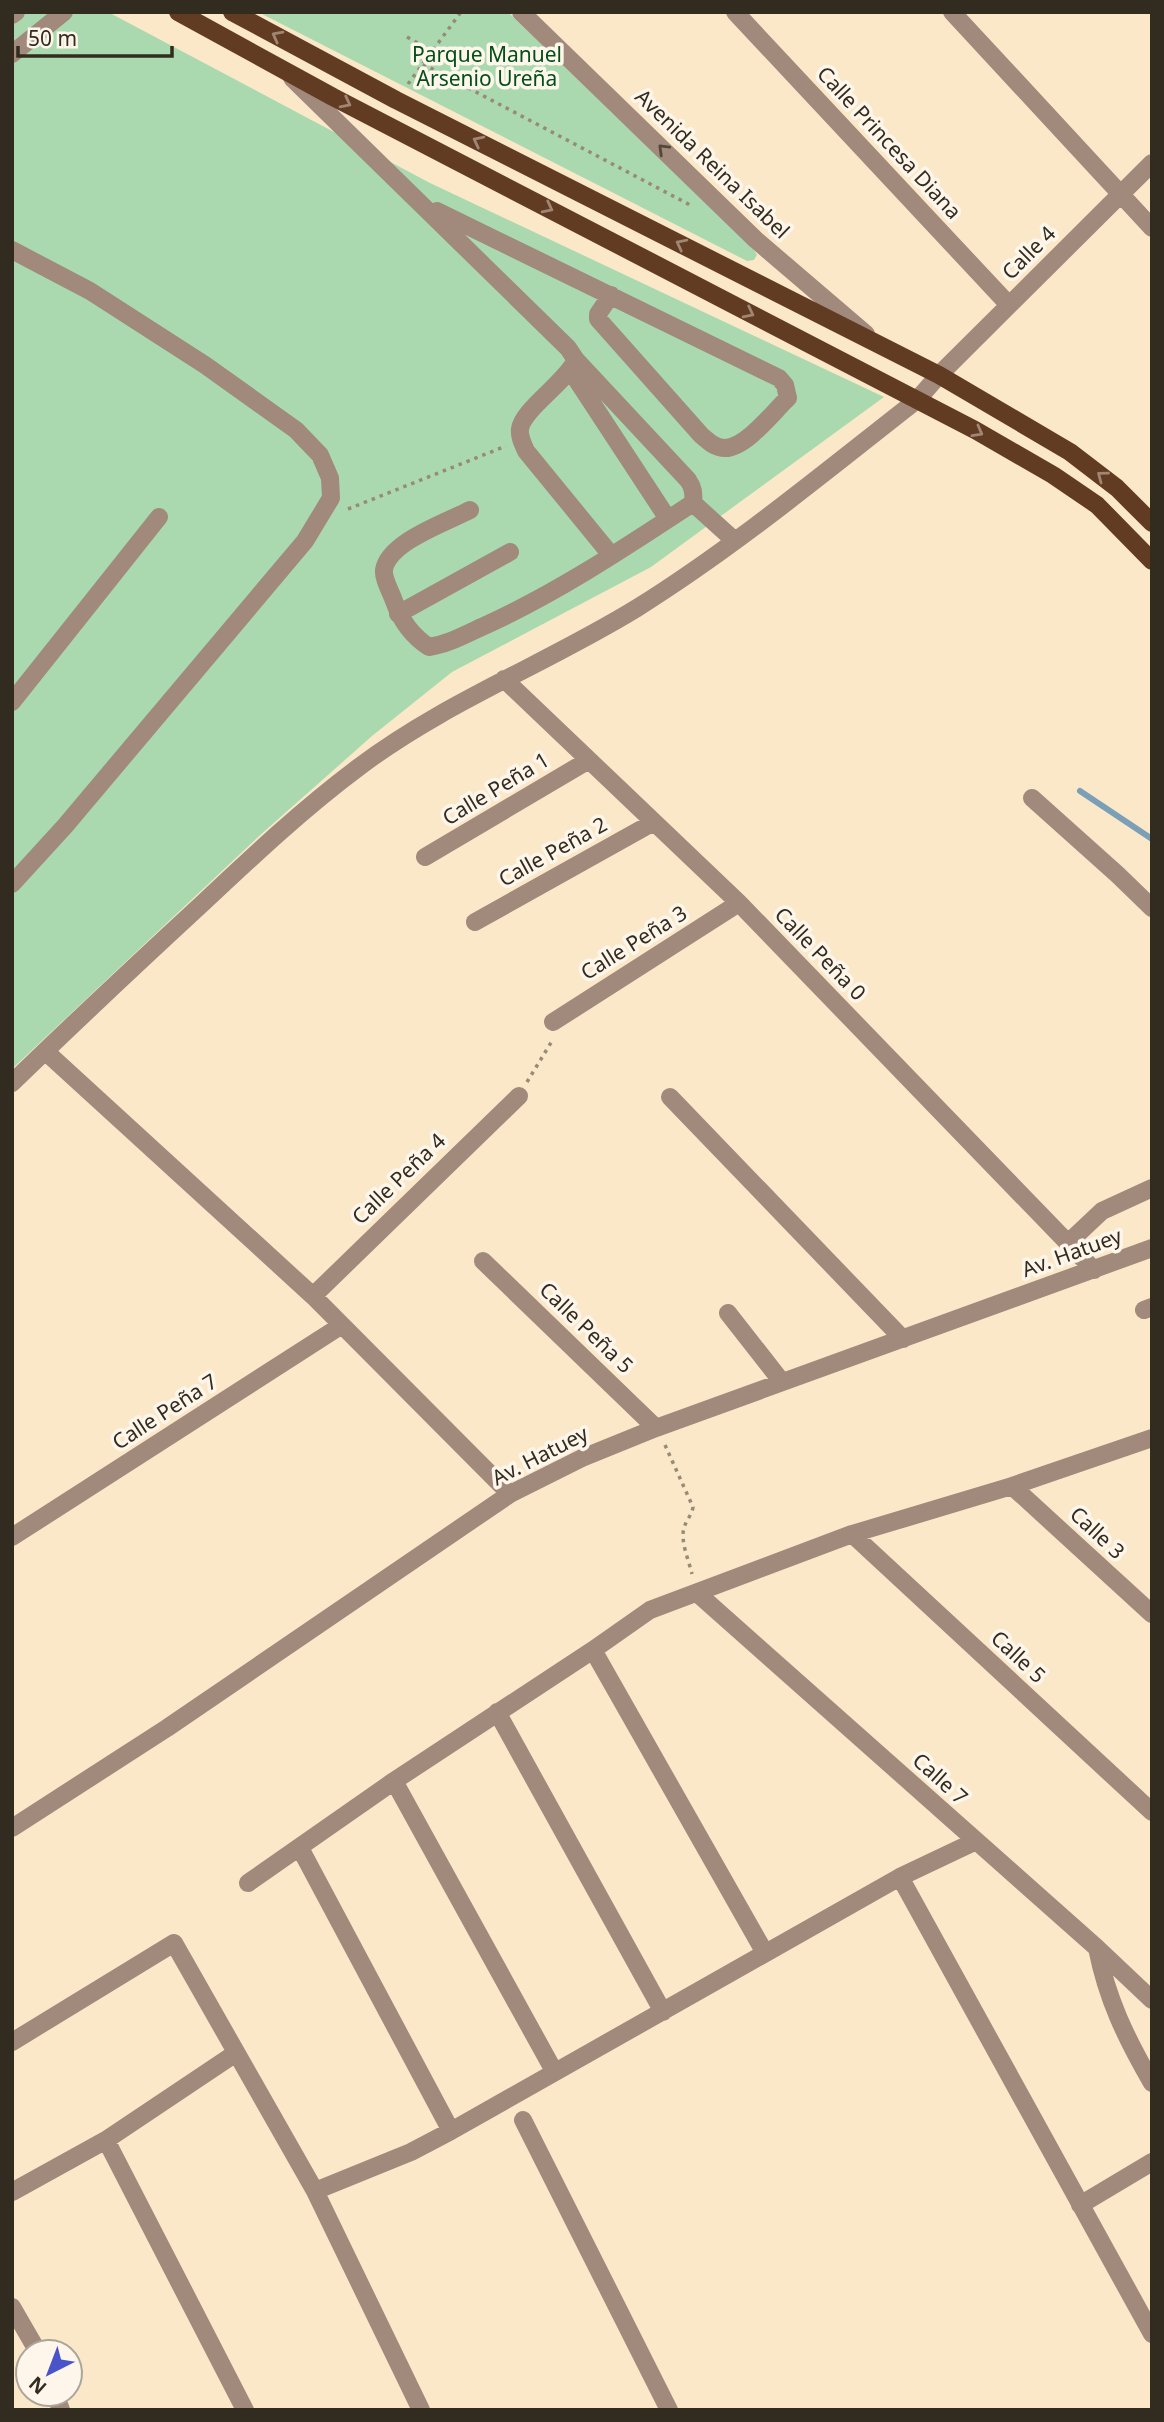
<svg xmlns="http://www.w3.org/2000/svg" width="1164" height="2422" viewBox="0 0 1164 2422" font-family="'Noto Sans',sans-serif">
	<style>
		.green { fill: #abd9af }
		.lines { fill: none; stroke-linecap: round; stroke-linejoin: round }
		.stream { stroke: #7b9fb6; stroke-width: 6 }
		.path { stroke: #988b76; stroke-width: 3.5; stroke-dasharray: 3.5 5; stroke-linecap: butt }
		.minor { stroke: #a1897c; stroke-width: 18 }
		.major { stroke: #623b23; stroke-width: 18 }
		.oneway { stroke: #a08673 }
		.oneway2 { stroke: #53473b }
		.labels { text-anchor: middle; stroke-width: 7; stroke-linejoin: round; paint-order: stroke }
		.park-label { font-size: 21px; fill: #024f19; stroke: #fef6ea }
		.street-label { font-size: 21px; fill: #322b1f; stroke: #fef6ea }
	</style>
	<rect width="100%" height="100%" fill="#fae8c9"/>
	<!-- green -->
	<path class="green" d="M 12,12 L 108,12 L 430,183 L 884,397 L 651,567 L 452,672 L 372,736 L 258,837 L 12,1069 Z
		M 258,12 L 508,12 L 754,250 L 757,255 L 754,260 L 747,261 Z"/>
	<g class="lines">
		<!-- stream -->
		<path class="stream" d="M 1080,791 L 1152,839"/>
		<!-- path -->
		<path class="path" d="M 407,37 L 446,59
			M 423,64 L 692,206
			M 408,84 L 461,12
			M 348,509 L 506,446
			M 527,1082 L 552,1041
			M 665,1445 L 693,1507 C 692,1515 686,1520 684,1528 C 680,1541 689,1561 692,1574"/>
		<!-- minor -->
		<path class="minor" d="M 521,12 L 756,240 L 866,334
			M 735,12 L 1009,305
			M 952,12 L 1152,228
			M 12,15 L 16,12
			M 12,54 L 64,12
			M 292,78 L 568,348 L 576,360 L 688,480 C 693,487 694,493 693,503 C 626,547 557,593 484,626 C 466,634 449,644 429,647 C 412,636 401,621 394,601 C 391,592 383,579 384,570 C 388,542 447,522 470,510
			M 437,211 L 779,378 L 785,385 L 788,398 C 773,412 746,448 725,448 C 715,448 708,441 701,435 L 598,319 L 598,314 L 611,295
			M 12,250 L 90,291 L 205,365 L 296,430 L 320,455 L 330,478 L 331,498 L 305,541 L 65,826 L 12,884
			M 576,360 C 565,383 523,409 520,429 C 519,437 523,444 526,451 L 611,555
			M 571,371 L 668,519
			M 693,503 L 735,541
			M 398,614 L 510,552
			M 504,679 L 739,903 L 1094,1270
			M 12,702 L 159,517
			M 1032,798 L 1118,875 L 1152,908
			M 425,857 L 589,760
			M 475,922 L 654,822
			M 553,1022 L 739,903
			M 45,1051 L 313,1296 L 510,1494
			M 12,1083 C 75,1022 139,962 204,902 C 254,855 304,808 359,767 C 445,702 546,664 637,608 C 736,546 826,471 917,400 L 939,375 L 1152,163
			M 670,1097 L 903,1339
			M 1068,1243 L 1102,1211 L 1152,1188
			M 483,1261 L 656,1428
			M 313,1296 L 519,1096
			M 1144,1310 L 1152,1307
			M 728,1313 L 782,1382
			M 1012,1486 L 1152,1614
			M 852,1534 L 1152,1812
			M 12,1537 L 342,1325
			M 697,1593 L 1097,1948 L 1152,2000
			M 593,1650 L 765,1953
			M 497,1712 L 663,2012
			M 394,1781 L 554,2071
			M 12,1828 L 167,1728 L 510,1494 L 582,1458 L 656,1428 L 1152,1248
			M 300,1848 L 451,2131
			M 900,1877 L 1152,2334
			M 248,1883 L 394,1781 L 593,1650 L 650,1610 L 852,1534 L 1012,1486 L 1152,1438
			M 1097,1948 C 1107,1999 1126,2038 1152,2083
			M 12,2042 L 174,1943 L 315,2191 L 421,2410
			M 523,2120 L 669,2410
			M 106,2140 L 245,2410
			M 315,2191 L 411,2152 L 451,2131 L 900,1877 L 976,1841
			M 12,2192 L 106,2140 L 236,2053
			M 1080,2205 L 1152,2162
			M 12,2307 L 38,2352
			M 55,2394 L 61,2410"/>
		<!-- major -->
		<path class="major" d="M 178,12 L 333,97 L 975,430 L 1053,475 L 1097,505 L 1152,561
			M 232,12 L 396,100 L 939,375 L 1070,452 L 1117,488 L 1152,523"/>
	</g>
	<!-- one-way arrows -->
	<defs><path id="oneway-chevron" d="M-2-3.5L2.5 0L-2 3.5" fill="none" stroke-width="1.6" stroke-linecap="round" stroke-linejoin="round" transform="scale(1.75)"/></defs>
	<g class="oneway">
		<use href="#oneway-chevron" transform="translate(277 36) rotate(-152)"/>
		<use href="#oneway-chevron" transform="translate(346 103) rotate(27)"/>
		<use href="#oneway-chevron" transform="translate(478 141) rotate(-153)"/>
		<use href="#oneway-chevron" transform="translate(548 208) rotate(27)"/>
		<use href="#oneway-chevron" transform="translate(681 244) rotate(-153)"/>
		<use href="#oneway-chevron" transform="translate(749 313) rotate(27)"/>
		<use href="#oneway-chevron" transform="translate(978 432) rotate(29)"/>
		<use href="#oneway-chevron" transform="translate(1102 476) rotate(-143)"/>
	</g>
	<use class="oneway2" href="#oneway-chevron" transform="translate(663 149) rotate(-136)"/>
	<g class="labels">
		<!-- park labels -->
		<g class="park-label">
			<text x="487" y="62">Parque Manuel<tspan x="487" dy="24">Arsenio Ureña</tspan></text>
		</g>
		<!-- street labels -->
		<g class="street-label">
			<text transform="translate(889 143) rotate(47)" y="7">Calle Princesa Diana</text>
			<text transform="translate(712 164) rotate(44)" y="7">Avenida Reina Isabel</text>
			<text transform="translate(1029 253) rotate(-45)" y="7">Calle 4</text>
			<text transform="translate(496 789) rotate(-31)" y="7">Calle Peña 1</text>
			<text transform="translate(553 852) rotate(-29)" y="7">Calle Peña 2</text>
			<text transform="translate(634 943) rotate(-32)" y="7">Calle Peña 3</text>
			<text transform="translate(820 954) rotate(46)" y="7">Calle Peña 0</text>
			<text transform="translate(399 1179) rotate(-44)" y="7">Calle Peña 4</text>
			<text transform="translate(1072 1253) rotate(-20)" y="7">Av. Hatuey</text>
			<text transform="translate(586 1328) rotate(44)" y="7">Calle Peña 5</text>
			<text transform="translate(165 1412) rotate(-33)" y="7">Calle Peña 7</text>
			<text transform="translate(540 1456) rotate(-27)" y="7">Av. Hatuey</text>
			<text transform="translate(1097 1533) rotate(43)" y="7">Calle 3</text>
			<text transform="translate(1018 1657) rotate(43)" y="7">Calle 5</text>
			<text transform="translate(940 1779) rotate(42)" y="7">Calle 7</text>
		</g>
	</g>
	<!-- border -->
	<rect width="1164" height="2422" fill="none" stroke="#322b1f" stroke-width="28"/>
	<!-- north arrow -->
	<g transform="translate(49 2373) rotate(222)"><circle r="33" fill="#fef6ea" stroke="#aca599" stroke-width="2"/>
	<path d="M0-5L12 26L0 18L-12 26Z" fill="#4a54ca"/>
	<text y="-10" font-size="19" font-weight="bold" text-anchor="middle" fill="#322b1f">N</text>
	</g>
	<!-- scale -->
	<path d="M18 46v10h154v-10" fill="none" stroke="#322b1f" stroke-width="3.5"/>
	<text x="28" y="46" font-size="21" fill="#322b1f" stroke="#fef6ea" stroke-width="5" paint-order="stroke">50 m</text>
</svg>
